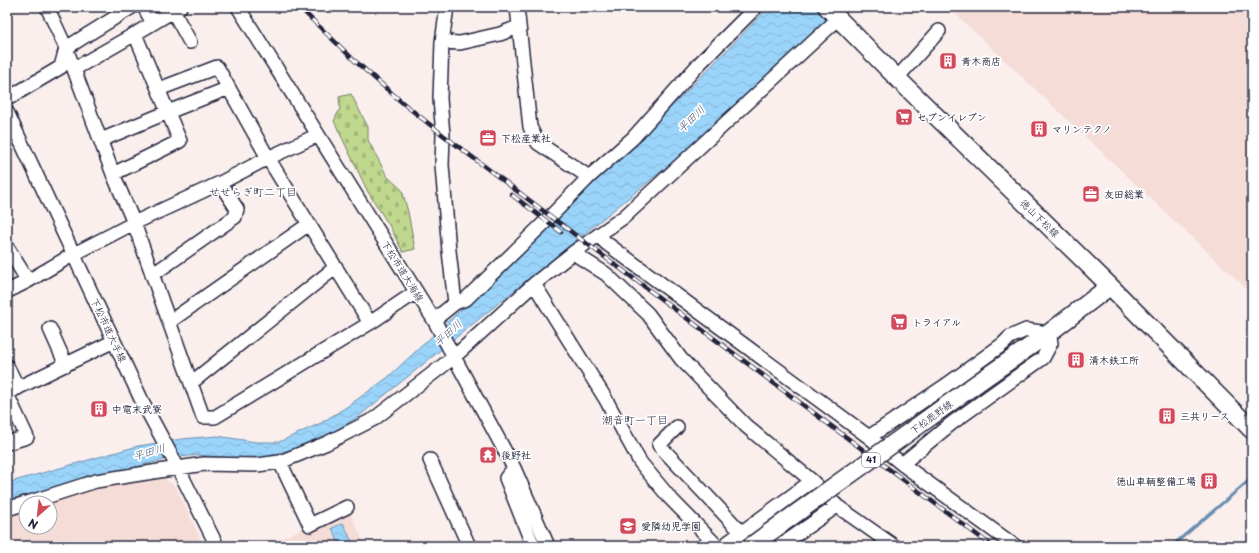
<svg xmlns="http://www.w3.org/2000/svg" width="1259" height="553" viewBox="0 0 1259 553" font-family="'Playpen Sans','Klee One',sans-serif">
	<style>
		.built { fill: #f5dcd7 }
		.cemetery { fill: url(#cemetery-stones); stroke: #717d64 }
		.water { fill: url(#water-waves); stroke: #6b8dae }
		.lines { fill: none; stroke-linecap: round; stroke-linejoin: round }
		.stream { stroke: #6b8dae; stroke-width: 3 }
		.minor-casing { stroke: #22223b; stroke-width: 16 }
		.major-casing { stroke: #22223b; stroke-width: 20 }
		.minor { stroke: #fff; stroke-width: 13 }
		.major { stroke: #fff; stroke-width: 17 }
		.rail-casing { stroke: #22223b; stroke-width: 4.5 }
		.rail { stroke: #fff; stroke-width: 3; stroke-dasharray: 9; stroke-linecap: butt }
		.major-bridge-casing { stroke: #22223b; stroke-width: 20; stroke-linecap: butt }
		.major-bridge { stroke: #fff; stroke-width: 17 }
		.labels { text-anchor: middle; stroke-width: 3.5; stroke-linejoin: round; paint-order: stroke }
		.shield { fill: #fff; stroke: #646476; stroke-width: 1 }
		.shield-label { font-size: 9px; font-weight: bold; fill: #22223b }
		.poi-label { font-size: 10px; font-weight: bold; fill: #22223b; stroke: #fff; text-anchor: start }
		.street-label { font-size: 10px; fill: #22223b; stroke: #fff }
		.water-label { font-size: 11px; font-style: italic; fill: #465774; stroke: #fff }
		.neighbourhood-label { font-size: 11px; fill: #22223b; stroke: #fff }
	</style>
	<defs>
		<pattern id="cemetery-stones" width="16" height="16" patternUnits="userSpaceOnUse"><rect width="16" height="16" fill="#c0d88e"/><path d="M2 7V4a2 2 0 0 1 4 0v3zM10 15v-3a2 2 0 0 1 4 0v3z" fill="#a5b97b"/></pattern>
		<pattern id="water-waves" width="16" height="10" patternUnits="userSpaceOnUse"><rect width="16" height="10" fill="#9bd4fa"/><path d="M0 5q4-4 8 0t8 0" fill="none" stroke="#85b6d7"/></pattern>
	</defs>
	<rect width="100%" height="100%" fill="#faefed"/>
	<filter id="ink" filterUnits="userSpaceOnUse"><feTurbulence type="fractalNoise" baseFrequency=".025" numOctaves="2"/><feDisplacementMap in="SourceGraphic" scale="8" xChannelSelector="R" yChannelSelector="G"/><feConvolveMatrix kernelMatrix="1 2 1 2 8 2 1 2 1" color-interpolation-filters="sRGB"/></filter>
	<g filter="url(#ink)">
		<!-- built -->
		<path class="built" d="M 948,7 L 1252,7 L 1252,294 Z
			M 164,478 L 176,487 L 204,546 L 7,546 L 7,514 L 26,506 L 26,527 L 50,527 L 50,503 L 36,503 L 84,491 Z
			M 347,507 L 366,546 L 265,546 L 310,525 Z"/>
		<!-- cemetery -->
		<path class="cemetery" d="M 351,94 L 368,127 L 368,140 L 378,159 L 387,176 L 402,190 L 408,212 L 415,249 L 403,252 L 389,225 L 368,192 L 334,121 L 340,108 L 339,97 Z"/>
		<!-- water -->
		<path class="water" d="M 769,7 L 844,7 L 674,161 L 358,417 L 316,442 L 262,458 L 244,459 L 198,455 L 171,458 L 7,500 L 7,483 L 138,446 L 182,439 L 217,436 L 256,442 L 279,442 L 321,423 L 348,406 L 387,378 L 468,303 L 642,137 Z
			M 343,523 L 354,546 L 340,546 L 332,528 Z"/>
		<g class="lines">
			<!-- stream -->
			<path class="stream" d="M 1172,546 L 1252,478"/>
			<defs>
				<path id="minor" d="M 47,7 L 66,48 L 113,174 L 134,223 L 203,417 L 215,417 L 370,323 L 268,158 L 217,67 L 159,89
					M 144,7 L 153,23
					M 238,7 L 434,320 L 514,468 L 548,546
					M 447,7 L 442,42 L 440,99 L 443,135 L 442,165 L 449,251 L 455,303
					M 517,7 L 530,127 L 538,143 L 589,177
					M 173,11 L 190,42
					M 442,42 L 460,43 L 500,34 L 518,27
					M 74,69 L 135,34
					M 897,78 L 939,31
					M 7,99 L 61,67 L 66,48 L 132,7
					M 7,112 L 142,401 L 178,468 L 217,546
					M 101,140 L 168,112 L 229,88
					M 113,174 L 180,141 L 135,34 L 180,7
					M 598,235 L 606,243 L 869,437 L 902,464 L 1015,546
					M 7,247 L 28,281
					M 574,252 L 578,256 L 606,274 L 648,314 L 681,359 L 746,426 L 812,481 L 837,506 L 894,546
					M 152,275 L 235,217 L 237,209 L 220,183
					M 534,284 L 605,398 L 640,462 L 669,497 L 717,546
					M 7,290 L 10,290 L 28,281 L 74,254 L 134,223 L 220,183 L 268,158 L 318,135
					M 434,320 L 455,303 L 466,299 L 546,221 L 589,177 L 633,138 L 699,64 L 756,7
					M 169,322 L 309,224
					M 370,323 L 416,292
					M 50,329 L 66,365
					M 7,366 L 18,388
					M 191,383 L 336,267
					M 7,393 L 114,341
					M 7,394 L 27,437 L 7,443
					M 677,427 L 659,445 L 742,533
					M 869,437 L 945,386 L 1003,344 L 1010,337 L 1026,330 L 1049,333 L 1051,343 L 1043,358 L 952,423 L 902,464
					M 430,460 L 469,546
					M 280,462 L 310,525 L 347,507
					M 514,468 L 506,478 L 533,546
					M 27,503 L 96,481 L 178,468 L 204,464 L 257,465 L 280,462 L 327,443 L 374,419 L 454,357 L 534,284 L 574,252 L 624,217 L 839,18
					M 7,509 L 26,503
					M 723,546 L 812,481
					M 780,546 L 837,506"/>
				<path id="major" d="M 827,7 L 897,78 L 1110,286 L 1252,430
					M 976,384 L 1049,333 L 1110,286
					M 751,546 L 766,535"/>
			</defs>
			<!-- minor casing -->
			<use href="#minor" class="minor-casing"/>
			<!-- major casing -->
			<use href="#major" class="major-casing"/>
			<!-- minor -->
			<use href="#minor" class="minor"/>
			<!-- major -->
			<use href="#major" class="major"/>
			<defs>
				<path id="rail" d="M 299,7 L 355,61 L 404,104 L 443,135 L 586,243 L 992,546
					M 512,195 L 561,232"/>
			</defs>
			<!-- rail casing -->
			<use href="#rail" class="rail-casing"/>
			<!-- rail -->
			<use href="#rail" class="rail"/>
			<defs>
				<path id="major-bridge" d="M 766,535 L 976,384"/>
			</defs>
			<!-- major-bridge casing -->
			<use href="#major-bridge" class="major-bridge-casing"/>
			<!-- major-bridge -->
			<use href="#major-bridge" class="major-bridge"/>
		</g>
	</g>
	<!-- icons -->
	<defs>
		<symbol id="building-square" viewBox="-11 -11 22 22"><rect x="-9" y="-9" width="18" height="18" rx="4" fill="#d1495b" stroke="#fff"/><path d="M-4-6H4V6H1V3H-1V6H-4ZM-2.5-4.3h1.7v1.8h-1.7ZM.8-4.3h1.7v1.8H.8ZM-2.5-1h1.7V.8h-1.7ZM.8-1h1.7V.8H.8Z" fill="#fff"/></symbol>
		<symbol id="supermarket-square" viewBox="-11 -11 22 22"><rect x="-9" y="-9" width="18" height="18" rx="4" fill="#d1495b" stroke="#fff"/><path d="M-6-5.5h2.5l.6 2H6L4.5 2H-2.5L-4.4-4H-6ZM-1.5 3.2a1.3 1.3 0 1 0 .1 0ZM3 3.2a1.3 1.3 0 1 0 .1 0Z" fill="#fff"/></symbol>
		<symbol id="office-square" viewBox="-11 -11 22 22"><rect x="-9" y="-9" width="18" height="18" rx="4" fill="#d1495b" stroke="#fff"/><path d="M-6-3h4V-5.5h4V-3h4V5H-6ZM-1-4.5V-3h2v-1.5ZM-6 0V1H6V0Z" fill="#fff"/></symbol>
		<symbol id="temple-square" viewBox="-11 -11 22 22"><rect x="-9" y="-9" width="18" height="18" rx="4" fill="#d1495b" stroke="#fff"/><path d="M0-6L5-2H3V0L6.5 2.5H4V6H1.5V3h-3V6H-4V2.5H-6.5L-3 0V-2H-5Z" fill="#fff"/></symbol>
		<symbol id="school-square" viewBox="-11 -11 22 22"><rect x="-9" y="-9" width="18" height="18" rx="4" fill="#d1495b" stroke="#fff"/><path d="M0-5L7-2L0 1L-7-2ZM-4 1L0 2.5L4 1V4Q0 6-4 4Z" fill="#fff"/></symbol>
	</defs>
	<g fill-rule="evenodd">
		<use href="#building-square" x="938" y="51" width="20" height="20"/>
		<use href="#supermarket-square" x="894" y="107" width="20" height="20"/>
		<use href="#building-square" x="1029" y="119" width="20" height="20"/>
		<use href="#office-square" x="478" y="128" width="20" height="20"/>
		<use href="#office-square" x="1081" y="184" width="20" height="20"/>
		<use href="#supermarket-square" x="889" y="312" width="20" height="20"/>
		<use href="#building-square" x="1066" y="350" width="20" height="20"/>
		<use href="#building-square" x="89" y="399" width="20" height="20"/>
		<use href="#building-square" x="1157" y="406" width="20" height="20"/>
		<use href="#temple-square" x="478" y="445" width="20" height="20"/>
		<use href="#building-square" x="1199" y="471" width="20" height="20"/>
		<use href="#school-square" x="618" y="516" width="20" height="20"/>
	</g>
	<g class="labels">
		<!-- shield labels -->
		<rect class="shield" x="862" y="453" width="18" height="14" rx="3"/>
		<g class="shield-label">
			<text x="871" y="463">41</text>
		</g>
		<!-- poi labels -->
		<g class="poi-label">
			<text x="961" y="65">青木商店</text>
			<text x="917" y="121">セブンイレブン</text>
			<text x="1052" y="133">マリンテクノ</text>
			<text x="501" y="142">下松産業社</text>
			<text x="1104" y="198">友田総業</text>
			<text x="912" y="326">トライアル</text>
			<text x="1089" y="364">清木鉄工所</text>
			<text x="112" y="413">中電末武寮</text>
			<text x="1180" y="420">三共リース</text>
			<text x="501" y="459">後野社</text>
			<text x="1196" y="485" text-anchor="end">徳山車輌整備工場</text>
			<text x="641" y="530">愛隣幼児学園</text>
		</g>
		<!-- street labels -->
		<g class="street-label">
			<text transform="translate(1040 218) rotate(44)" y="4">徳山下松線</text>
			<text transform="translate(403 271) rotate(58)" y="4">下松市道大海線</text>
			<text transform="translate(109 330) rotate(65)" y="4">下松市道大手線</text>
			<text transform="translate(931 417) rotate(-36)" y="4">下松鹿野線</text>
		</g>
		<!-- water labels -->
		<g class="water-label">
			<text transform="translate(691 119) rotate(-44)" y="4">平田川</text>
			<text transform="translate(448 333) rotate(-42)" y="4">平田川</text>
			<text transform="translate(149 452) rotate(-16)" y="4">平田川</text>
		</g>
		<!-- neighbourhood labels -->
		<g class="neighbourhood-label">
			<text x="253" y="196">せせらぎ町二丁目</text>
			<text x="635" y="424">潮音町一丁目</text>
		</g>
	</g>
	<!-- margin -->
	<rect width="1259" height="553" fill="none" stroke="#fff" stroke-width="24"/>
	<rect x="12" y="12" width="1235" height="529" fill="none" stroke="#22223b" stroke-width="1.5" filter="url(#ink)"/>
	<!-- north arrow -->
	<g transform="translate(38 515) rotate(208)"><circle r="19" fill="#ffffff" stroke="#a7a7b1"/>
	<path d="M0-3L7 15L0 10L-7 15Z" fill="#d1495b"/>
	<text y="-6" font-size="11" font-weight="bold" text-anchor="middle" fill="#22223b">N</text>
	</g>
</svg>
